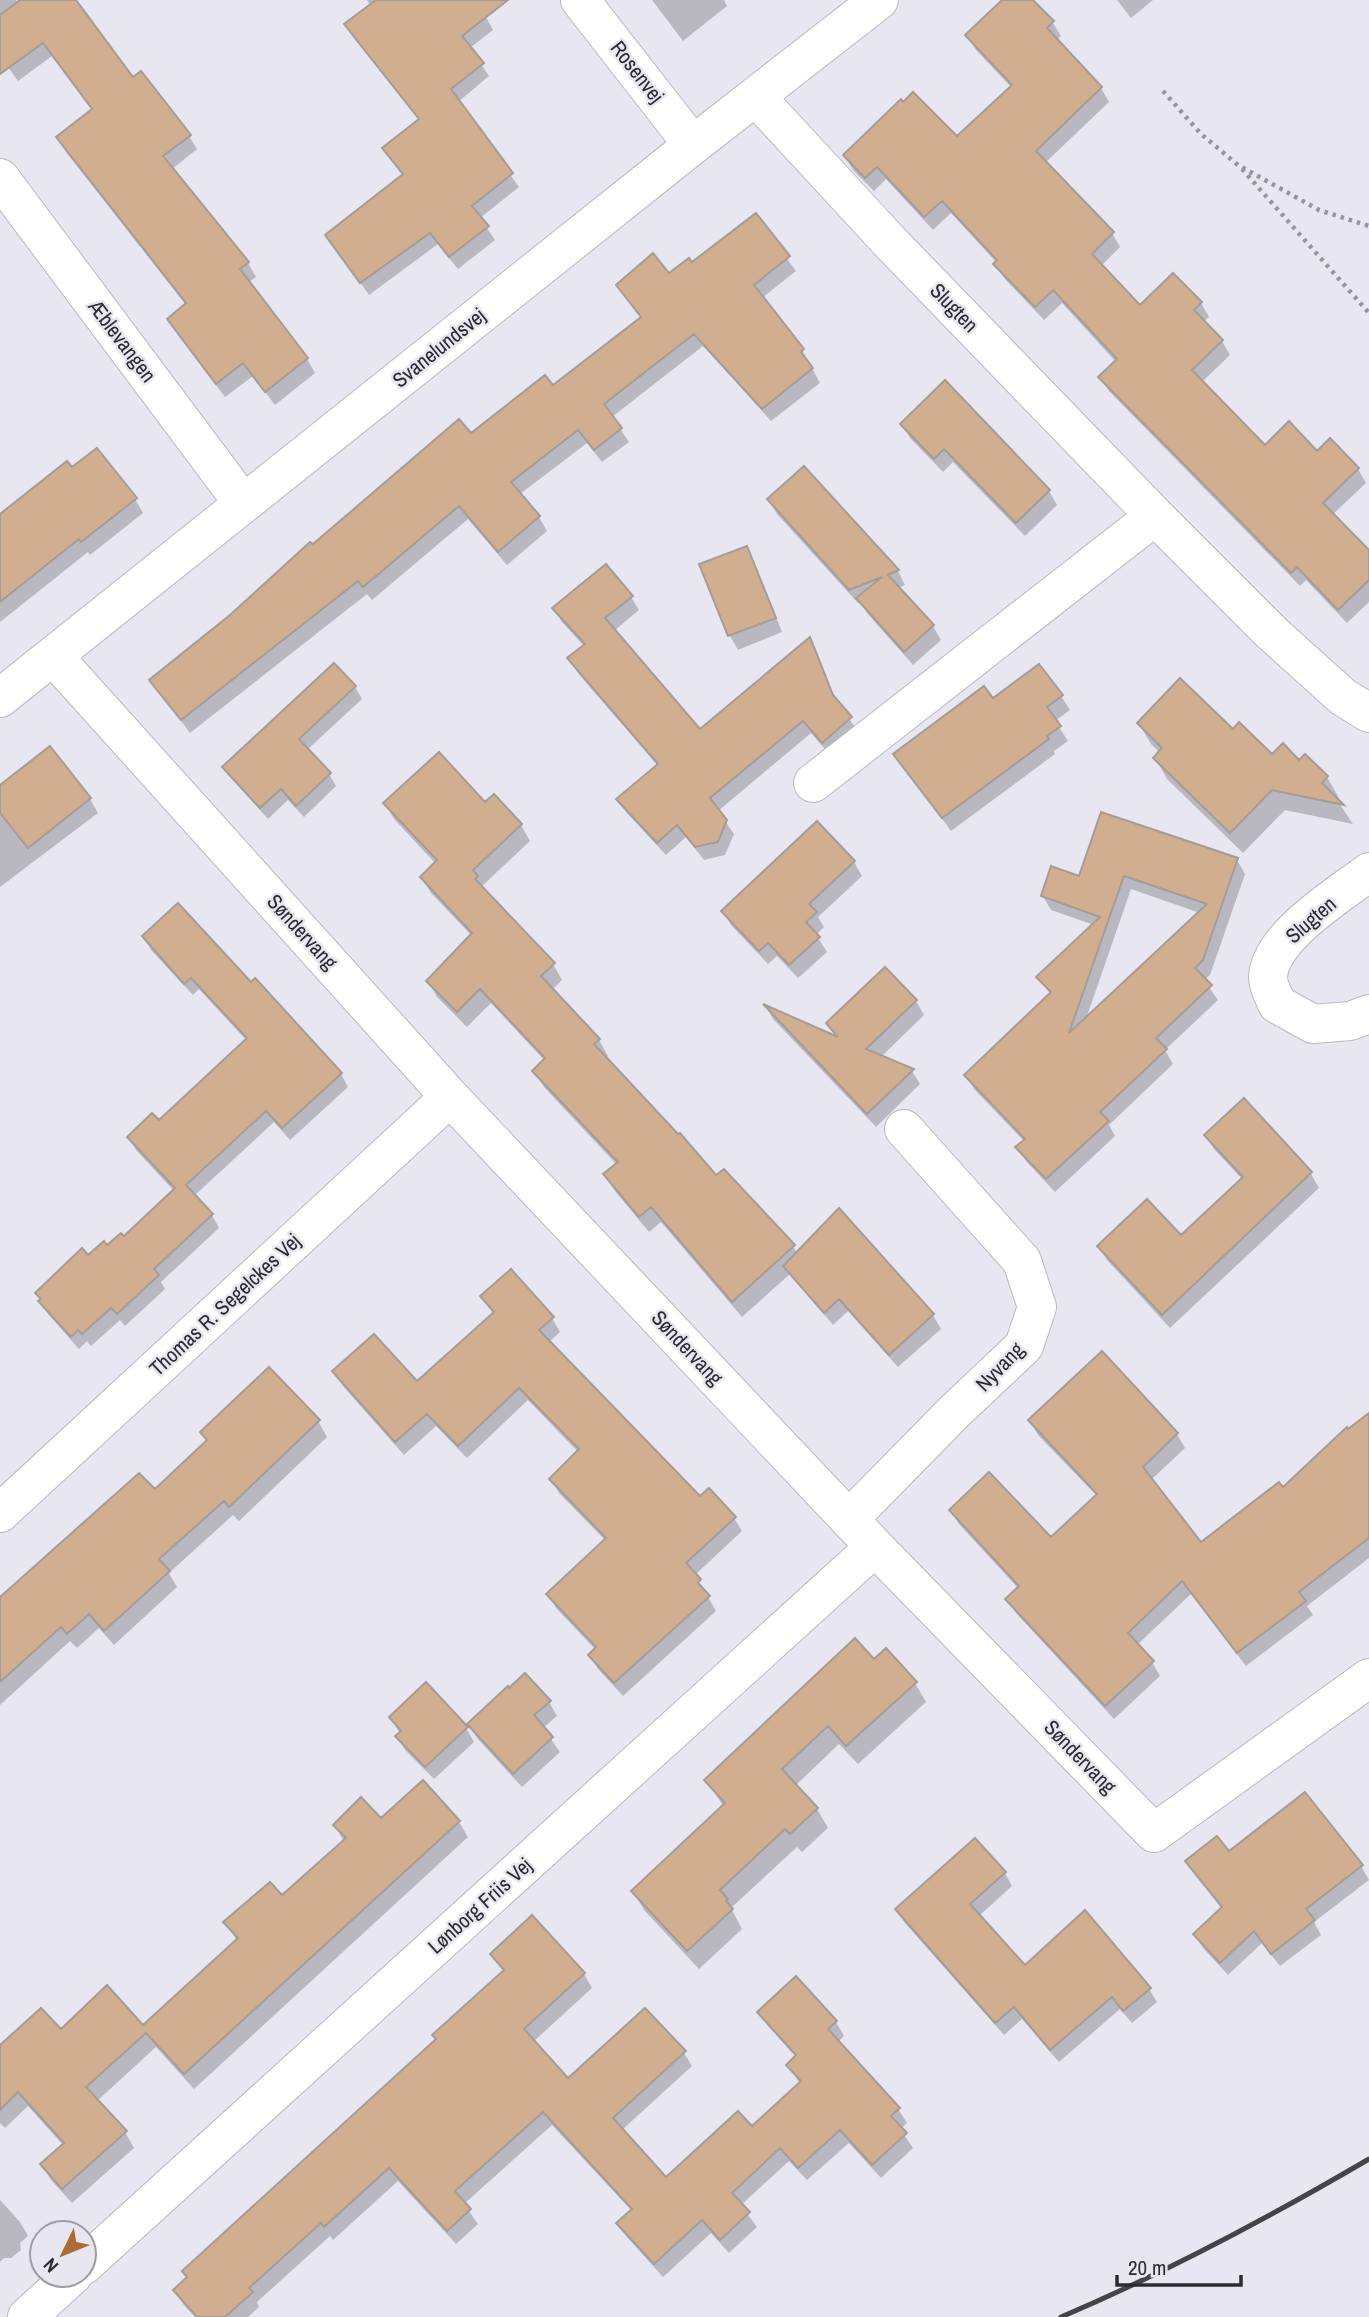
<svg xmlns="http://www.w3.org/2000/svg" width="1369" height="2317" viewBox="0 0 1369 2317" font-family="'Archivo Narrow',sans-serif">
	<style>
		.shadow { fill: #0003; fill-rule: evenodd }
		.building { fill: #d2ae91; stroke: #a59c96; stroke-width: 2; fill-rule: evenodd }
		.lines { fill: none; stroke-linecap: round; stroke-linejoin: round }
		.street-casing { stroke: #bab9c2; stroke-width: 40 }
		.secondary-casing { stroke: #bab9c2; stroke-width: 40 }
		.path { stroke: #96949c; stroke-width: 4.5; stroke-dasharray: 3.5 5; stroke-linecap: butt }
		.street { stroke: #fff; stroke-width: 38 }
		.secondary { stroke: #fff; stroke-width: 38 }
		.rail { stroke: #444347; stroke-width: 5 }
		.labels { text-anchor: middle; stroke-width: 5; stroke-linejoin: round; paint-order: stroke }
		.street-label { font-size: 21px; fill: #2c2b2f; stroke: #e8e6f0 }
	</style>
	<rect width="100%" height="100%" fill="#e8e6f0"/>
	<!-- shadow -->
	<path class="shadow" d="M 0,0 L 16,0 L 26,13 L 43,0 L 73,0 L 133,80 L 189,136 L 197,149 L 172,169 L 248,263 L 256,277 L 248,283 L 307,359 L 315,373 L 275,405 L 253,376 L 225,397 L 177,333 L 169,319 L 186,305 L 66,152 L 58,138 L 93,111 L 52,56 L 18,81 L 0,56 Z
		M 367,0 L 472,0 L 486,17 L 493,30 L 470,48 L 489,76 L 458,102 L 519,187 L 480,218 L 495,240 L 458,269 L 438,244 L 369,295 L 327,236 L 403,176 L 385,148 L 419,120 L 353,37 L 346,24 L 371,6 Z
		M 652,0 L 724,0 L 727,6 L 683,41 Z
		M 1029,0 L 1053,23 L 1061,36 L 1056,41 L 1101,88 L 1109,102 L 1045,163 L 1112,233 L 1120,247 L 1101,266 L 1140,308 L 1201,303 L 1209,317 L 1203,322 L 1222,341 L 1230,355 L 1202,382 L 1265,448 L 1317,454 L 1358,469 L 1366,483 L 1332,515 L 1369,553 L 1369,602 L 1347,623 L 1306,580 L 1300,586 L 1109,391 L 1101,377 L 1116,362 L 1062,303 L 1044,320 L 1004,278 L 996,264 L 997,263 L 951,213 L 933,230 L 886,179 L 874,191 L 853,170 L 845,156 L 957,139 L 1012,88 L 976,50 L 968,36 Z
		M 1117,0 L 1153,0 L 1131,18 Z
		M 755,215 L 796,271 L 762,298 L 802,350 L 820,383 L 771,421 L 703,346 L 612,417 L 629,442 L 602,462 L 587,443 L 520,494 L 539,517 L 547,531 L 507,565 L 468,519 L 372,600 L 367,594 L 190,733 L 151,680 L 231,617 L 313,547 L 470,435 L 553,388 L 641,318 L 618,286 L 669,275 L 692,265 Z
		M 945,383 L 1049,491 L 1057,505 L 1025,536 L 953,462 L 943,472 L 910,438 L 902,424 Z
		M 97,450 L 135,499 L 143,513 L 90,555 L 88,552 L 0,622 L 0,531 Z
		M 804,468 L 898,571 L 905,585 L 898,588 L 933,626 L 941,640 L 913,665 L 867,613 L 861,602 L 858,603 L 777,514 L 769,500 Z
		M 746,548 L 754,562 L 782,632 L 738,650 L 730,636 L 701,565 Z
		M 631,597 L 639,610 L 614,631 L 699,732 L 810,640 L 836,701 L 858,731 L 830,755 L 811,733 L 718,811 L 734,834 L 725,855 L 704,860 L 686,837 L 666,855 L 626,812 L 619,799 L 658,766 L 577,672 L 570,659 L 584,646 L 562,622 L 554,609 Z
		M 334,665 L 355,687 L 362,699 L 307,750 L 329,774 L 336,786 L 304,817 L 288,800 L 268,819 L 232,779 L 225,767 Z
		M 1061,696 L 1070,710 L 1055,721 L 1068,741 L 1054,751 L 1055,754 L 951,831 L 895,754 L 992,701 Z
		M 1139,724 L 1233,731 L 1272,757 L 1299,762 L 1327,777 L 1339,798 L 1337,800 L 1353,824 L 1285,810 L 1243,853 L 1167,779 L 1155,758 L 1160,753 L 1151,744 Z
		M 50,748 L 90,799 L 98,813 L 0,887 L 0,787 Z
		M 385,803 L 485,804 L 521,825 L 530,841 L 482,886 L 487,894 L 553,964 L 562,980 L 552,990 L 599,1040 L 608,1056 L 605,1059 L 716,1178 L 793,1246 L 797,1253 L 839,1210 L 933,1315 L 941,1329 L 898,1367 L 848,1311 L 833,1325 L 790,1274 L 742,1317 L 661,1222 L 649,1232 L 615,1191 L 605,1175 L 617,1165 L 544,1087 L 534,1071 L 545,1061 L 491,1003 L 467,1027 L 437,997 L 428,981 L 472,936 L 431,893 L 422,877 L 436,864 L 394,819 Z
		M 1237,860 L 1245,874 L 1210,975 L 1204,980 L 1218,1000 L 1165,1050 L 1173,1064 L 1109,1125 L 1115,1136 L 1055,1192 L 1026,1161 L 1018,1147 L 1024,1141 L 974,1089 L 966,1075 L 1051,995 L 1038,977 L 1094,925 L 1051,910 L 1043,896 L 1080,878 ZM 1131,889 L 1200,913 L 1086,1019 Z
		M 854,862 L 862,876 L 818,917 L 824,927 L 816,935 L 827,952 L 798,978 L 777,956 L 768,964 L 731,925 L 723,911 Z
		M 144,937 L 250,984 L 341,1074 L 348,1087 L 290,1140 L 274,1122 L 194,1196 L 212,1215 L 219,1228 L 161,1282 L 165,1289 L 125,1326 L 120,1320 L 91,1346 L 87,1341 L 79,1349 L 48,1314 L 37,1293 L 88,1258 L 124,1238 L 174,1191 L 136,1150 L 129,1137 L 159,1123 L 247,1041 L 199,989 L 193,995 L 151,950 Z
		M 885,969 L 916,1001 L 924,1015 L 881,1057 L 912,1071 L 920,1084 L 876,1127 L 773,1019 L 767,1008 L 836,1038 L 828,1024 Z
		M 1243,1100 L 1311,1174 L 1319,1188 L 1170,1328 L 1107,1260 L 1099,1246 L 1181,1237 L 1243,1180 L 1214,1149 L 1206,1135 Z
		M 482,1297 L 552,1318 L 560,1332 L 549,1342 L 700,1499 L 734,1518 L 742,1531 L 695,1575 L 716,1611 L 623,1696 L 598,1669 L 590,1655 L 596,1650 L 556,1608 L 549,1594 L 606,1541 L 559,1493 L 552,1479 L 579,1453 L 528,1400 L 467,1458 L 436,1426 L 404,1455 L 342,1385 L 334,1371 L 417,1384 L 494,1315 Z
		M 1102,1353 L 1177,1434 L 1185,1448 L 1151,1480 L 1200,1544 L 1283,1489 L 1369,1415 L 1369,1558 L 1307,1606 L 1313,1615 L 1246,1666 L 1191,1594 L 1137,1645 L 1152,1662 L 1160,1676 L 1114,1719 L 1016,1613 L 1008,1599 L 1019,1589 L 959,1524 L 951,1510 L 1051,1540 L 1097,1496 L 1038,1435 L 1030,1421 Z
		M 318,1421 L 327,1437 L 239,1521 L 233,1515 L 169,1573 L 177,1587 L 114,1645 L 99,1628 L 77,1648 L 70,1641 L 0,1705 L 0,1600 L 155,1492 L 208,1442 L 202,1433 Z
		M 874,1662 L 915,1683 L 926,1702 L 858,1764 L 839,1744 L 795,1786 L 817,1809 L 828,1828 L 802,1852 L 797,1847 L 731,1908 L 742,1929 L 699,1969 L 644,1910 L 633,1891 L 724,1807 L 706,1780 Z
		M 549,1702 L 557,1716 L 543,1728 L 560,1752 L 522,1787 L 477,1738 L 469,1724 Z
		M 391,1718 L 466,1728 L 474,1742 L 434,1779 L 405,1750 L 397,1736 L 400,1733 Z
		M 381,1820 L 459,1822 L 468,1837 L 194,2089 L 156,2047 L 97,2101 L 125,2132 L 134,2148 L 72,2203 L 51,2180 L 42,2164 L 63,2145 L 28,2106 L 5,2128 L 0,2123 L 0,2047 L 60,2031 L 143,2028 L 237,1941 L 226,1922 L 282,1898 L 344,1842 L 335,1825 Z
		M 1228,1854 L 1361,1866 L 1369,1880 L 1314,1922 L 1321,1935 L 1280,1966 L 1262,1943 L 1228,1975 L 1203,1948 L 1195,1935 L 1222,1909 L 1187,1861 Z
		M 1005,1873 L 1012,1886 L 979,1916 L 1025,1967 L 1149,1989 L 1157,2002 L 1132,2023 L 1120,2009 L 1059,2062 L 1022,2019 L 1004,2035 L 905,1923 L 897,1910 Z
		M 532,1918 L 584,1974 L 592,1988 L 533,2042 L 568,2081 L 645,2010 L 684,2053 L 692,2066 L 622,2130 L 666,2179 L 752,2128 L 800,2084 L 788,2065 L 796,2057 L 768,2026 L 760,2012 L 836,2022 L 844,2036 L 838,2042 L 898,2109 L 907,2123 L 900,2129 L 913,2148 L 881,2178 L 849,2143 L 807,2180 L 789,2161 L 741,2205 L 757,2227 L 729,2253 L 711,2233 L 663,2277 L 627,2237 L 619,2223 L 632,2211 L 552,2125 L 464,2204 L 478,2224 L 456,2244 L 398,2181 L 333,2240 L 330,2236 L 257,2302 L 259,2307 L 248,2317 L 195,2317 L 183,2304 L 175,2290 L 438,2040 L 504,1972 L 492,1954 Z
		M 0,2200 L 20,2222 L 28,2236 L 20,2243 L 21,2250 L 11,2258 L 4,2258 L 0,2262 Z"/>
	<!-- building -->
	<path class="building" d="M 20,0 L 76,0 L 133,77 L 141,71 L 191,135 L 163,156 L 249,262 L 240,269 L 308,358 L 265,392 L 243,363 L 216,384 L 167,319 L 186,303 L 56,137 L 92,109 L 43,43 L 0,74 L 0,15 Z
		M 376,0 L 508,0 L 462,36 L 484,63 L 451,89 L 513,173 L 472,206 L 489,226 L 449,257 L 430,233 L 360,283 L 325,235 L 403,174 L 382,148 L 419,119 L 344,24 Z
		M 1002,0 L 1033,0 L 1054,21 L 1047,28 L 1102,87 L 1036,151 L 1114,232 L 1092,254 L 1140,305 L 1173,273 L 1202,302 L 1194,310 L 1223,340 L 1192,370 L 1265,445 L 1289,421 L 1317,451 L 1330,438 L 1359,468 L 1323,503 L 1369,550 L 1369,580 L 1338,610 L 1297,567 L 1291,573 L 1098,377 L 1117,359 L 1053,290 L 1035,307 L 993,264 L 997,260 L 942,201 L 924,217 L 877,167 L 865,178 L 843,155 L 901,99 L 903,102 L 913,92 L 957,136 L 1012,85 L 965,35 Z
		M 756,213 L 790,256 L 754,285 L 804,349 L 801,352 L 813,368 L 762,409 L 694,334 L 604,404 L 622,428 L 594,450 L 578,430 L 511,482 L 540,516 L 498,552 L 459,506 L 363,587 L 358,581 L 181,720 L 149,680 L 230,615 L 310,542 L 313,544 L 459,419 L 471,433 L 545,375 L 553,385 L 641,317 L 616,285 L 653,253 L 669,273 L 689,258 L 692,262 Z
		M 945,380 L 1050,490 L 1016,523 L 944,449 L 934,459 L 900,424 Z
		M 97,448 L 137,498 L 81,542 L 79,539 L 0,602 L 0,514 L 67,461 L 72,467 Z
		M 804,466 L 899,570 L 888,575 L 934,625 L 904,652 L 856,598 L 882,577 L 849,590 L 767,499 Z
		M 747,546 L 776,618 L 728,636 L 699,564 Z
		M 606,564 L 633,596 L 605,618 L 700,729 L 810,637 L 833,695 L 852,717 L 822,743 L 803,721 L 710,798 L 727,820 L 718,842 L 695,847 L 677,825 L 657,843 L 616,799 L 658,764 L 567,658 L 585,644 L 552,608 Z
		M 334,663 L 356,686 L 299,739 L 331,773 L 296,806 L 281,789 L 260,808 L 222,767 Z
		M 1039,664 L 1063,695 L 1047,707 L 1061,726 L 1047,736 L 1049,739 L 942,818 L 893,754 L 984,686 L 993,698 Z
		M 1180,678 L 1233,729 L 1239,722 L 1272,754 L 1283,743 L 1299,760 L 1305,754 L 1328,776 L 1322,783 L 1344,805 L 1272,790 L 1230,833 L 1153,758 L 1162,748 L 1137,723 Z
		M 50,746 L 91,798 L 28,848 L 0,813 L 0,785 Z
		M 439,752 L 485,802 L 494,794 L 522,824 L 473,870 L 478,876 L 475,879 L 555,963 L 541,976 L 600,1039 L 594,1044 L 678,1134 L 680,1133 L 716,1175 L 724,1169 L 795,1245 L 732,1302 L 651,1207 L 639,1217 L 603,1174 L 618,1162 L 532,1071 L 545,1058 L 480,989 L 457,1012 L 426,981 L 472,933 L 420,877 L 437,860 L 383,803 Z
		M 1101,812 L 1238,858 L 1203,960 L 1195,968 L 1212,985 L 1156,1038 L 1167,1049 L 1100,1112 L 1109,1121 L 1046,1179 L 1015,1147 L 1025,1139 L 964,1075 L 1051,992 L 1036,977 L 1100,917 L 1041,896 L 1051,866 L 1079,876 ZM 1124,876 L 1207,904 L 1069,1033 L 1114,904 Z
		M 817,821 L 855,861 L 809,904 L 817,912 L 806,922 L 820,937 L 789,965 L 768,943 L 759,951 L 721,911 Z
		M 178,903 L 251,982 L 255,978 L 257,980 L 342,1073 L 282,1128 L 266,1111 L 186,1185 L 213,1214 L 154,1269 L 159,1275 L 117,1314 L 111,1308 L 82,1334 L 78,1330 L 71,1337 L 38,1301 L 41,1299 L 35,1293 L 82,1248 L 88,1255 L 104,1241 L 107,1245 L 121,1233 L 124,1236 L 175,1188 L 127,1137 L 152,1113 L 159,1120 L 247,1038 L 191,978 L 184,984 L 142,936 Z
		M 885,967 L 917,1000 L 866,1049 L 914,1069 L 867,1114 L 763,1004 L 838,1037 L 826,1023 Z
		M 1244,1098 L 1312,1172 L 1162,1315 L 1097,1246 L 1147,1199 L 1181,1235 L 1243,1177 L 1204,1135 Z
		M 839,1208 L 934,1314 L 889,1355 L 839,1299 L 824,1313 L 783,1266 Z
		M 511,1269 L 554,1317 L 539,1330 L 700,1496 L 709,1488 L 736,1517 L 686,1563 L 701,1579 L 698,1583 L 710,1596 L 614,1683 L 588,1655 L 596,1647 L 546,1594 L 606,1538 L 549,1479 L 579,1449 L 519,1388 L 458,1446 L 427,1414 L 395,1442 L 332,1371 L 374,1334 L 417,1381 L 494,1312 L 480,1296 Z
		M 1102,1351 L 1178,1433 L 1143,1467 L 1201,1542 L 1279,1482 L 1283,1487 L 1347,1427 L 1348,1429 L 1369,1413 L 1369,1538 L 1299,1592 L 1306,1601 L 1237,1653 L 1182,1581 L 1128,1633 L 1154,1661 L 1105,1706 L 1005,1599 L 1019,1586 L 949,1510 L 989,1472 L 1051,1537 L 1097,1494 L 1028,1420 Z
		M 269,1367 L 320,1420 L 229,1507 L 224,1501 L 159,1559 L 170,1571 L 104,1631 L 89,1614 L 67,1634 L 61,1627 L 0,1682 L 0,1597 L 139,1473 L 155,1489 L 207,1440 L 200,1432 Z
		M 855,1638 L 874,1659 L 886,1648 L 917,1682 L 846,1746 L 828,1726 L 782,1769 L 818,1808 L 790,1834 L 785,1829 L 720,1890 L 728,1899 L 726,1901 L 733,1909 L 687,1951 L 631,1891 L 725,1803 L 704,1780 Z
		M 525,1673 L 551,1701 L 534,1715 L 553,1737 L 513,1774 L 467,1724 L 508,1686 L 509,1688 Z
		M 426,1682 L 468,1727 L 425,1767 L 395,1736 L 401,1731 L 389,1717 Z
		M 423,1780 L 460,1821 L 184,2074 L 146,2033 L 86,2087 L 127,2131 L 62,2189 L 40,2164 L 64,2143 L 18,2092 L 0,2110 L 0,2045 L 41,2008 L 61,2029 L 107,1985 L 143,2025 L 238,1938 L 223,1922 L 270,1882 L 282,1895 L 346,1838 L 333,1825 L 361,1797 L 381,1818 Z
		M 1305,1792 L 1363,1865 L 1306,1909 L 1315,1920 L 1271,1954 L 1254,1931 L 1220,1963 L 1193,1934 L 1222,1907 L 1185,1861 L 1217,1836 L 1229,1851 Z
		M 975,1838 L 1006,1872 L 970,1904 L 1025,1965 L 1085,1910 L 1151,1988 L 1123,2011 L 1112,1997 L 1050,2050 L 1014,2007 L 995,2023 L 895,1909 Z
		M 532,1915 L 585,1973 L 524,2029 L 568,2078 L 645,2008 L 686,2051 L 613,2118 L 666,2177 L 738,2111 L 752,2126 L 801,2081 L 786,2065 L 796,2055 L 757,2012 L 796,1976 L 837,2021 L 828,2029 L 900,2108 L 891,2116 L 907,2133 L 872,2165 L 840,2130 L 798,2168 L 780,2148 L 732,2193 L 750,2212 L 720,2240 L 702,2220 L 654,2264 L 616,2223 L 632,2209 L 543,2112 L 455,2191 L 471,2209 L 447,2231 L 389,2168 L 324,2227 L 321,2223 L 249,2288 L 253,2292 L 225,2317 L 197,2317 L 173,2290 L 187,2277 L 182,2271 L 436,2039 L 432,2035 L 504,1970 L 490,1954 Z"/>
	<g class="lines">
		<defs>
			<path id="street" d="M 580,0 L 693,145
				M 756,97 L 889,241 L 1155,516 L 1272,633 L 1343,697 L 1369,713
				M 0,178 L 243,503
				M 53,656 L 450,1097 L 875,1547 L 1154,1833 L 1369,1678
				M 813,783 L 1155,516
				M 1369,872 C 1339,895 1269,937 1268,978 C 1268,986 1274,996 1277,1004 L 1313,1024 L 1350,1021 L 1369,1014
				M 0,1513 L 450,1097
				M 849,1519 L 954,1412 L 1024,1346 L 1037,1307 L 1022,1261 L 904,1129
				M 84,2265 L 875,1547
				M 27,2317 L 73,2275"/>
			<path id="secondary" d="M 0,698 L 693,145 L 879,0"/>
		</defs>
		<!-- street casing -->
		<use href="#street" class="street-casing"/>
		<!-- secondary casing -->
		<use href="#secondary" class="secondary-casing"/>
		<!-- path -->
		<path class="path" d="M 1163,91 L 1201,134 L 1238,165 L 1319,210 L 1369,226
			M 1242,169 L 1369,313"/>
		<!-- street -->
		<use href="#street" class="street"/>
		<!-- secondary -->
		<use href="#secondary" class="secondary"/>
		<!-- rail -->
		<path class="rail" d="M 1061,2317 C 1167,2272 1270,2217 1369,2159"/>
	</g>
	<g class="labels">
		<!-- street labels -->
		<g class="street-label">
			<text transform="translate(637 72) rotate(52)" y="7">Rosenvej</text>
			<text transform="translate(954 308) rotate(46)" y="7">Slugten</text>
			<text transform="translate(122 341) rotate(53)" y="7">Æblevangen</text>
			<text transform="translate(439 348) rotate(-39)" y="7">Svanelundsvej</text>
			<text transform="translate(1311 920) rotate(-41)" y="7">Slugten</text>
			<text transform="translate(302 932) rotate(48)" y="7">Søndervang</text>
			<text transform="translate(225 1305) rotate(-43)" y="7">Thomas R. Segelckes Vej</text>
			<text transform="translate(687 1348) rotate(47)" y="7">Søndervang</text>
			<text transform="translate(1000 1367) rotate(-46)" y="7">Nyvang</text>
			<text transform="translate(1080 1757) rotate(46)" y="7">Søndervang</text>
			<text transform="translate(480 1906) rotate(-42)" y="7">Lønborg Friis Vej</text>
		</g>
	</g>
	<!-- north arrow -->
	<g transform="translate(63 2254) rotate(227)"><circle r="33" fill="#e8e6f0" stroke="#9d9ba3" stroke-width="2"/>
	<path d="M0-5L12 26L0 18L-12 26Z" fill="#ab6c33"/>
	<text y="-10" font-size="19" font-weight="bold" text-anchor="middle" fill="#2c2b2f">N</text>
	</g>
	<!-- scale -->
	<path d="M1117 2275v10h124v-10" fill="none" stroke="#2c2b2f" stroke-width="3.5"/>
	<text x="1128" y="2275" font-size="21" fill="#2c2b2f" stroke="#e8e6f0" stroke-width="5" paint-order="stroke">20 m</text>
</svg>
